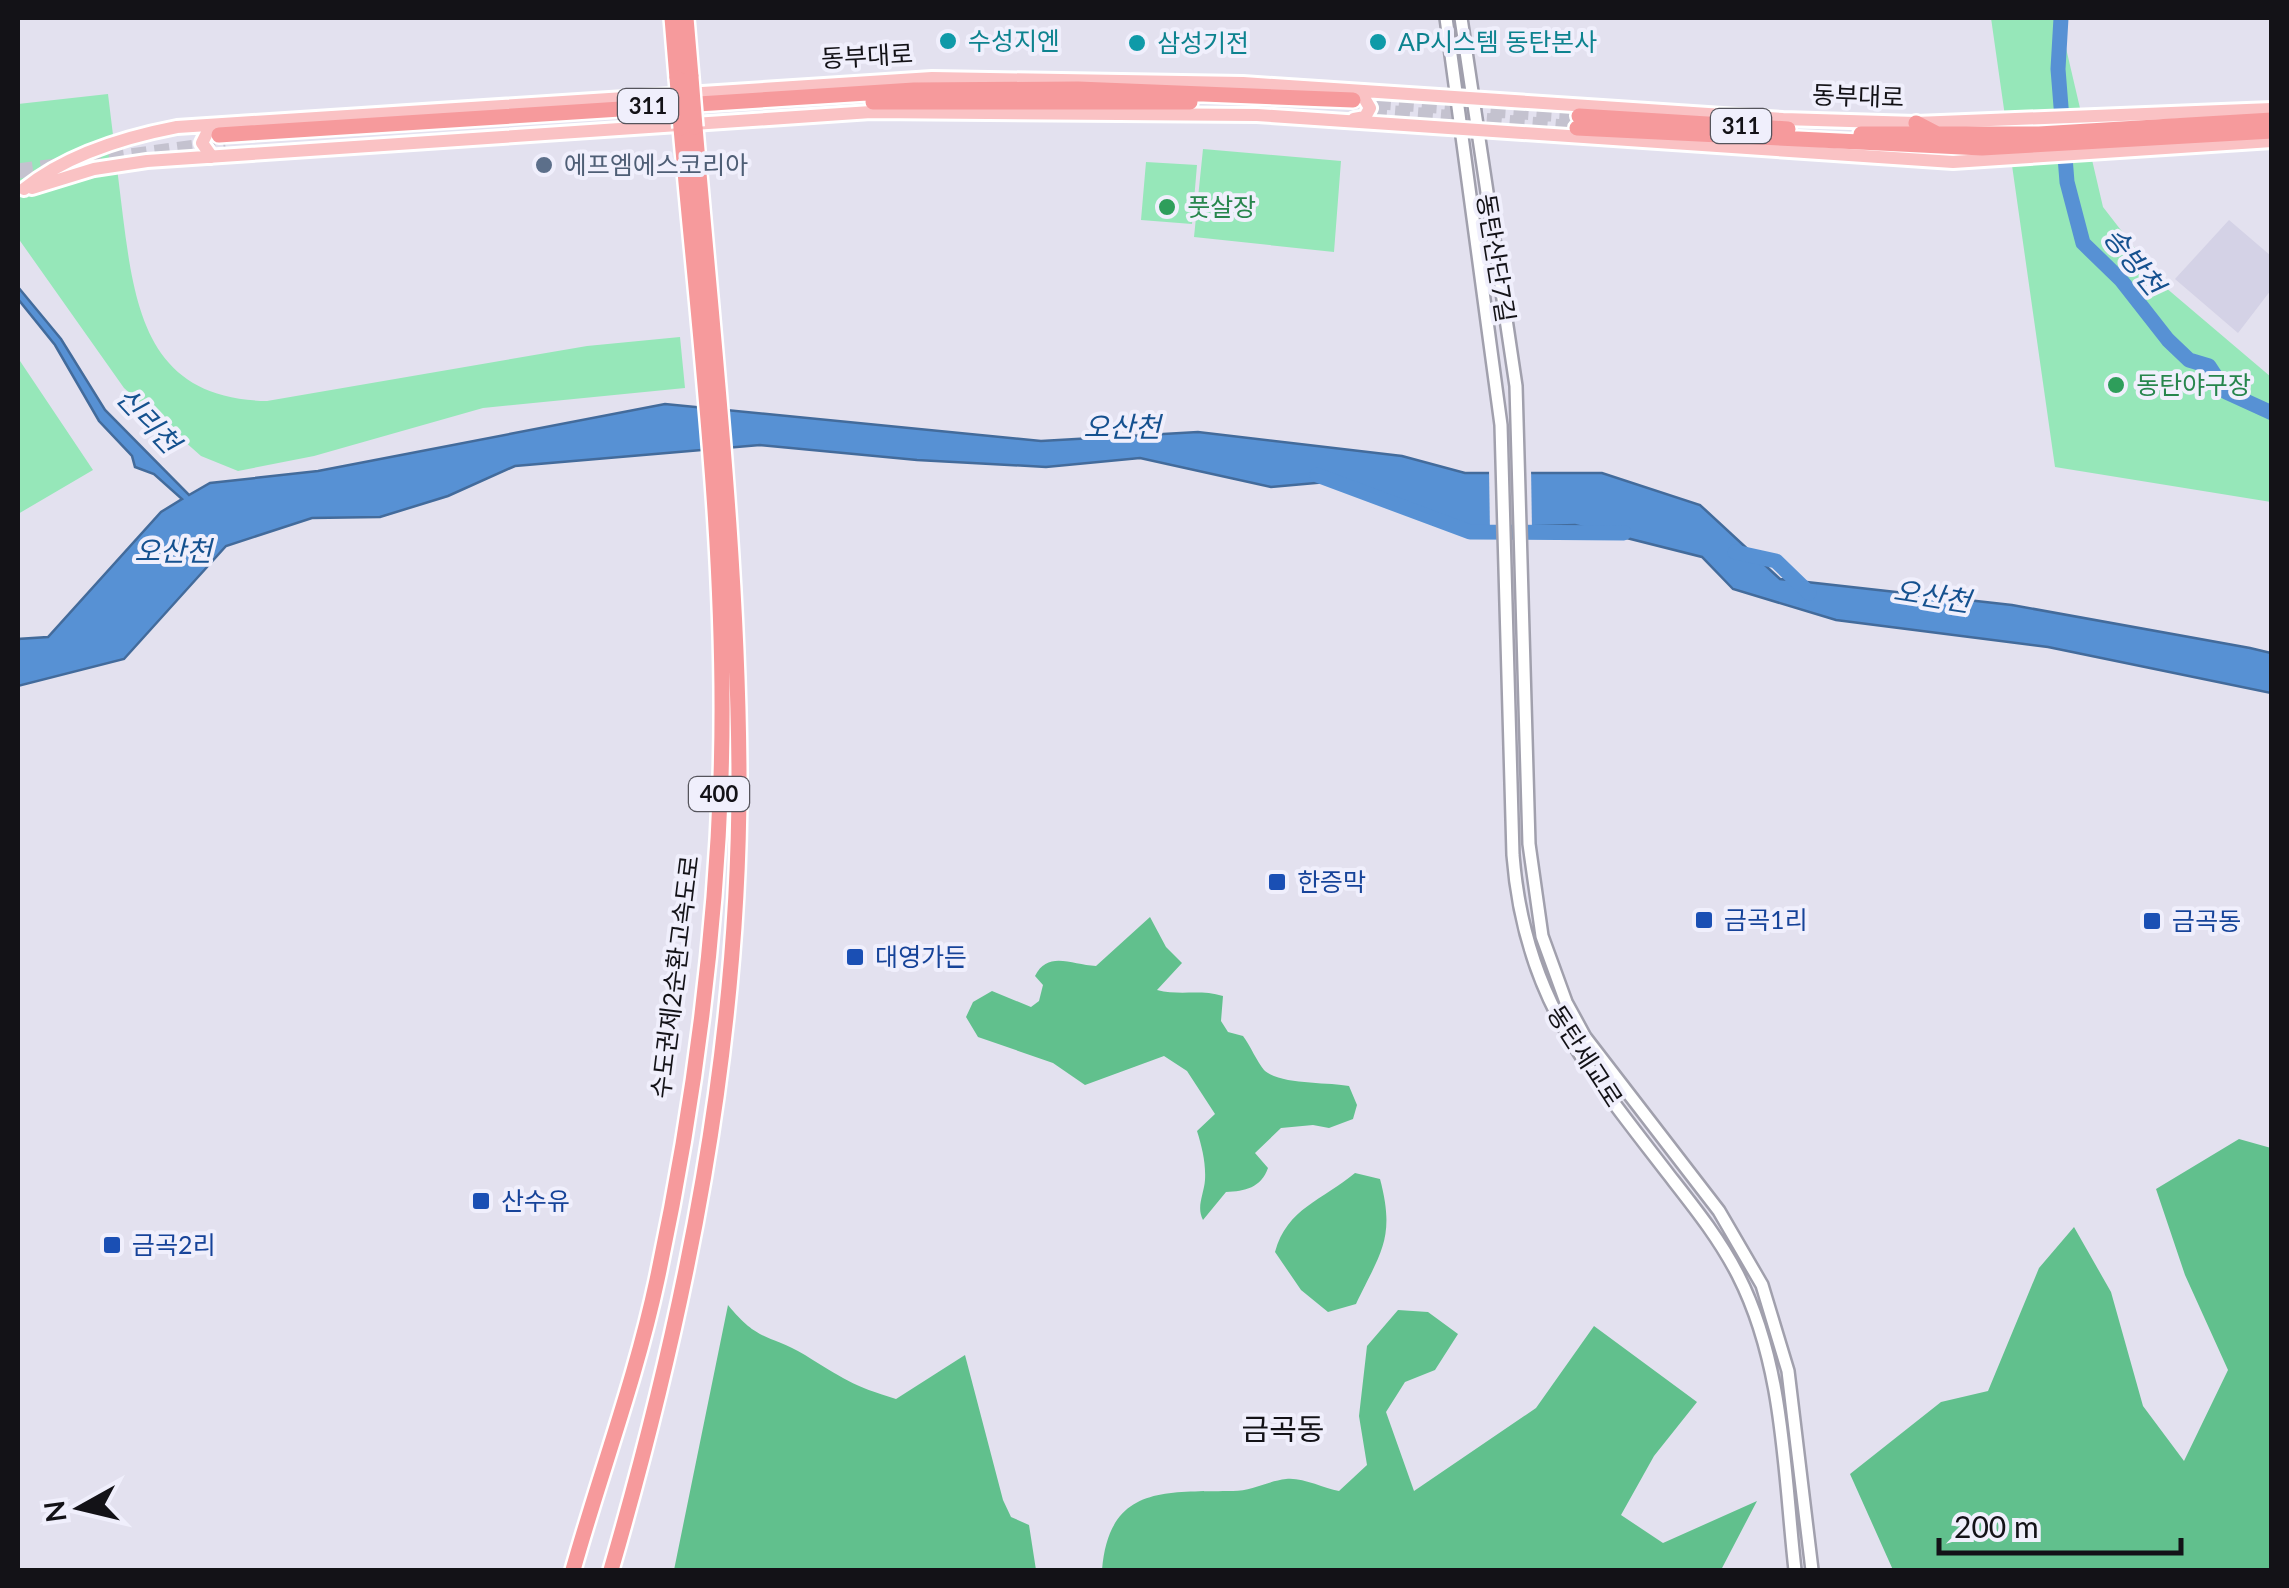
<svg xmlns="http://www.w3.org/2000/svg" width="2289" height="1588" viewBox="0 0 2289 1588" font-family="Lato,'Noto Sans KR',sans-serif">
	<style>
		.built { fill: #d4d2e6 }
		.green { fill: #96e7b9 }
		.forest { fill: #61c08d }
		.water { fill: #5791d4; stroke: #436b9b; stroke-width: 2.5 }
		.pier { fill: #e3e1ef }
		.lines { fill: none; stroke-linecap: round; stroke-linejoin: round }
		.river { stroke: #5791d4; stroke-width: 15 }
		.highway-tunnel { stroke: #c4c2cf; stroke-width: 15; stroke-dasharray: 15 8; stroke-linecap: butt }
		.secondary-casing { stroke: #a1a0ad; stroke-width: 16 }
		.primary-casing { stroke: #fff; stroke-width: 18 }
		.highway-casing { stroke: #fff; stroke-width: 20 }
		.secondary { stroke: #fff; stroke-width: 11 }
		.primary { stroke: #fac2c4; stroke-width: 12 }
		.highway { stroke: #f69a9c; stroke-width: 15 }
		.highway-bridge-casing { stroke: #fff; stroke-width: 20; stroke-linecap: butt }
		.highway-bridge { stroke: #f69a9c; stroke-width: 15 }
		.culture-dot { fill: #0f9aa8; stroke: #f0effc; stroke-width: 4 }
		.service-dot { fill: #5c6f8a; stroke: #f0effc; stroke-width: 4 }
		.leisure-dot { fill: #2e9e5b; stroke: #f0effc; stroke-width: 4 }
		.transit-dot { fill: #1a4fb4; stroke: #f0effc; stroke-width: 4 }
		.labels { text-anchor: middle; stroke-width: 8; stroke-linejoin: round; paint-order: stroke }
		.shield { fill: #f0effc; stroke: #55545c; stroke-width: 2.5 }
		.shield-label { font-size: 22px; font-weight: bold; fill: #131217 }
		.culture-label { font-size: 25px; fill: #0d838f; stroke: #f0effc; text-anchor: start }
		.street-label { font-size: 25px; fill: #131217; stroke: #f0effc }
		.service-label { font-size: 25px; fill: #4e5e75; stroke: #f0effc; text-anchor: start }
		.leisure-label { font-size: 25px; fill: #27864d; stroke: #f0effc; text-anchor: start }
		.transit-label { font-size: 25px; fill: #164399; stroke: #f0effc; text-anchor: start }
		.water-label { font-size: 28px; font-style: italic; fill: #15518f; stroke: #f0effc }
		.quarter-label { font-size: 30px; fill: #131217; stroke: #f0effc }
	</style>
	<rect width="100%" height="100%" fill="#e3e1ef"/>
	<!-- built -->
	<path class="built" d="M 2229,220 L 2271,256 L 2271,290 L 2238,333 L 2175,279 Z"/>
	<!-- green -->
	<path class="green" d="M 1991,18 L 2059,18 L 2103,207 L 2165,287 L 2271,377 L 2271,502 L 2055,467 Z
		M 108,94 C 113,135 118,176 123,217 C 135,312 149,399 267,401 L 587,346 L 680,337 L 685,388 L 483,408 L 314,456 L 238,471 L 201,456 L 124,388 L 18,238 L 18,104 Z
		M 1203,149 L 1341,161 L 1334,252 L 1194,237 Z
		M 1146,162 L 1197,165 L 1192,224 L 1141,220 Z
		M 18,358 L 93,470 L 18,514 Z"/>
	<!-- forest -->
	<path class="forest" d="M 1150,917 L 1166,947 L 1182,963 L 1157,990 C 1180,996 1200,989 1223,996 L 1221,1021 L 1228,1032 L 1243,1036 C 1250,1045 1257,1062 1264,1070 C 1279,1085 1329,1082 1349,1086 L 1357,1105 L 1353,1119 L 1329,1128 L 1313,1125 L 1281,1128 L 1255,1153 L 1268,1168 C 1261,1188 1245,1191 1226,1192 L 1203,1220 C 1196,1207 1204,1194 1205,1180 C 1206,1163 1202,1147 1197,1131 L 1215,1114 L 1187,1071 L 1164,1056 L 1085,1085 L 1053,1063 L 978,1037 L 966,1017 L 973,1002 L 992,991 L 1031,1007 L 1039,1001 L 1043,985 L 1035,976 C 1048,950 1072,965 1096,966 Z
		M 2239,1139 L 2271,1148 L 2271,1570 L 1893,1570 L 1850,1474 L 1941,1402 L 1988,1391 L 2039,1268 L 2074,1227 L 2111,1292 L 2143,1406 L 2184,1461 L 2228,1370 L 2185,1275 L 2156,1189 Z
		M 1355,1173 L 1380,1179 C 1396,1239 1380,1253 1356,1304 L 1328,1312 L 1301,1290 L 1275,1252 C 1287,1208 1323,1200 1355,1173 Z
		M 728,1305 C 759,1343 768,1333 805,1355 C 842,1378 853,1386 896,1399 L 965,1355 L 1003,1500 L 1011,1517 L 1029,1525 L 1036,1570 L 674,1570 Z
		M 1398,1310 L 1428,1312 L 1458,1334 L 1435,1370 L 1405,1382 L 1386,1412 L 1414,1491 L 1536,1408 L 1594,1326 L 1697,1402 L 1654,1456 L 1621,1515 L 1663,1543 L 1757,1501 L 1721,1570 L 1102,1570 C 1109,1485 1165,1492 1233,1491 C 1251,1491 1268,1481 1286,1479 C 1302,1477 1323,1488 1339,1491 L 1367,1465 L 1359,1416 L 1367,1346 Z"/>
	<!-- water -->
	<path class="water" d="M 18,287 L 61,339 L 105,410 L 189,495 L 210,483 L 318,471 L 665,404 L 1041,441 L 1198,432 L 1402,456 L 1465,473 L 1602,473 L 1700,505 L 1780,579 L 2012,605 L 2250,648 L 2271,653 L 2271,693 L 2048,647 L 1836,620 L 1733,589 L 1702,557 L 1575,525 L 1475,528 L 1338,481 L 1271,487 L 1140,458 L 1046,467 L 917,460 L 760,445 L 515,466 L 448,496 L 380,517 L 312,518 L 226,546 L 124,659 L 18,686 L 18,639 L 48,637 L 161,512 L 182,499 L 154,474 L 135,467 L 132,456 L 99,421 L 55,345 L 18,299 Z"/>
	<!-- pier -->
	<path class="pier" d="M 1489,468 L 1531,468 L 1532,532 L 1490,533 Z"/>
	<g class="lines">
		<!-- river -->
		<path class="river" d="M 2061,18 L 2058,69 L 2067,182 L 2083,243 L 2121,280 L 2168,340 L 2189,360 L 2209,366 L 2226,392 L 2272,413
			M 1317,475 L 1470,532 L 1624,533
			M 1735,552 L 1776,561 L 1809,593"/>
		<!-- highway-tunnel -->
		<path class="highway-tunnel" d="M 1353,100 L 1579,116
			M 1372,111 L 1577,128
			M 18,171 L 225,143"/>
		<defs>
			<path id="secondary" d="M 1446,18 L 1501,425 L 1513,855 C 1524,997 1586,1067 1669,1175 C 1694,1207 1719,1238 1738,1275 C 1784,1365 1784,1472 1795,1570
				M 1461,18 L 1516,386 L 1529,844 L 1542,936 L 1566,1002 L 1585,1037 L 1719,1211 L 1762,1285 L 1788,1371 L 1812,1570"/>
			<path id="primary" d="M 1354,119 L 1365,117 L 1370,108 L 1360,91
				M 211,125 L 202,143 L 212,157
				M 32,188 L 94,169 L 147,161 L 871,112 L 1257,115 L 1953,162 L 2272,141
				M 24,189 C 66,155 125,137 177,127 L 932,78 L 1243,83 L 1783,119 L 1916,123 L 2272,109"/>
			<path id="highway" d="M 672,18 L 677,78
				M 686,18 L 691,77
				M 873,102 L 1190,102
				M 1579,116 L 1788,129
				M 1916,123 L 1939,135
				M 1577,128 L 1982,148 L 2272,131
				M 1861,134 L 2039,134 L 2272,120
				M 219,135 L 914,90 L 1078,89 L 1353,100
				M 573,1570 C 600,1474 636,1378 657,1280 C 692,1117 715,944 721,777 C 728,561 700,342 681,128
				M 611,1570 C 686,1312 740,1046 739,775 C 738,559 713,342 695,127"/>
		</defs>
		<!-- secondary casing -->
		<use href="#secondary" class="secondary-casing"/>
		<!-- primary casing -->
		<use href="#primary" class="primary-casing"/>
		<!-- highway casing -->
		<use href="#highway" class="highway-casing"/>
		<!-- secondary -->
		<use href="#secondary" class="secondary"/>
		<!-- primary -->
		<use href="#primary" class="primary"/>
		<!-- highway -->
		<use href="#highway" class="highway"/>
		<defs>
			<path id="highway-bridge" d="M 691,77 L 695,127
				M 677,78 L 681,128"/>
		</defs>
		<!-- highway-bridge casing -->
		<use href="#highway-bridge" class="highway-bridge-casing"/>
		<!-- highway-bridge -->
		<use href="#highway-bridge" class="highway-bridge"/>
	</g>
	<!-- markers -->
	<g class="culture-dot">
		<circle cx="948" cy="41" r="10"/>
		<circle cx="1378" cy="42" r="10"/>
		<circle cx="1137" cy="43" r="10"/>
	</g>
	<circle class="service-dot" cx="544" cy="165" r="10"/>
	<g class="leisure-dot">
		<circle cx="1167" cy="207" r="10"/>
		<circle cx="2116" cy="385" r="10"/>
	</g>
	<g class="transit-dot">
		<rect x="1267" y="872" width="20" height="20" rx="5"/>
		<rect x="1694" y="910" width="20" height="20" rx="5"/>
		<rect x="2142" y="911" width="20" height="20" rx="5"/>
		<rect x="845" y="947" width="20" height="20" rx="5"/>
		<rect x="471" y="1191" width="20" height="20" rx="5"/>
		<rect x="102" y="1235" width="20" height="20" rx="5"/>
	</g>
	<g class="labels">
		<!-- shield labels -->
		<g class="shield">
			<rect x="618" y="89" width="60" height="34" rx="8"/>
			<rect x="1711" y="109" width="60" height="34" rx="8"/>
			<rect x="689" y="777" width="60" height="34" rx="8"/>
		</g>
		<g class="shield-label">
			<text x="648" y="114">311</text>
			<text x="1741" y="134">311</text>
			<text x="719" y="802">400</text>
		</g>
		<!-- culture labels -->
		<g class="culture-label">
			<text x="968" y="50">수성지엔</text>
			<text x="1398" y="51">AP시스템 동탄본사</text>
			<text x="1157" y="52">삼성기전</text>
		</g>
		<!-- street labels -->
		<g class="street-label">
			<text transform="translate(867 56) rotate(-3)" y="9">동부대로</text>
			<text transform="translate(1858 96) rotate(2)" y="9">동부대로</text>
			<text transform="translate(1496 258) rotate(81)" y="9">동탄산단7길</text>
			<text transform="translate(675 977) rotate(-83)" y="9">수도권제2순환고속도로</text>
			<text transform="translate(1585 1056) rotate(57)" y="9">동탄세교로</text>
		</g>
		<!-- service labels -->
		<g class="service-label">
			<text x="564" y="174">에프엠에스코리아</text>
		</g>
		<!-- leisure labels -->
		<g class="leisure-label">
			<text x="1187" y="216">풋살장</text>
			<text x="2136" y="394">동탄야구장</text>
		</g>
		<!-- transit labels -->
		<g class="transit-label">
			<text x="1297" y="891">한증막</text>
			<text x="1724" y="929">금곡1리</text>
			<text x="2172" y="930">금곡동</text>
			<text x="875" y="966">대영가든</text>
			<text x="501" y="1210">산수유</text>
			<text x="132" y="1254">금곡2리</text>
		</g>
		<!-- water labels -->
		<g class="water-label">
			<text transform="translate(2134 261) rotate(51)" y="10">송방천</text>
			<text transform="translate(148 420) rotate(47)" y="10">신리천</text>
			<text x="1122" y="437">오산천</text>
			<text x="173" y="561">오산천</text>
			<text transform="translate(1932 596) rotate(9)" y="10">오산천</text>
		</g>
		<!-- quarter labels -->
		<g class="quarter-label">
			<text x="1283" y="1440">금곡동</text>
		</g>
	</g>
	<!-- border -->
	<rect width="2289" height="1588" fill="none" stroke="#131217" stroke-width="40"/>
	<!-- north arrow -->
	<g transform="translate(80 1508) rotate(262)" stroke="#f0effc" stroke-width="8" paint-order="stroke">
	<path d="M0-8L18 38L0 25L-18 38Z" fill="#131217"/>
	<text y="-15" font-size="28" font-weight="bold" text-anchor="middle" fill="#131217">N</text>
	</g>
	<!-- scale -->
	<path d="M1939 1538v15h242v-15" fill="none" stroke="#131217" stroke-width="5"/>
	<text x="1954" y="1538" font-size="30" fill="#131217" stroke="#f0effc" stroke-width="8" paint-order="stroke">200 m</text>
</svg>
